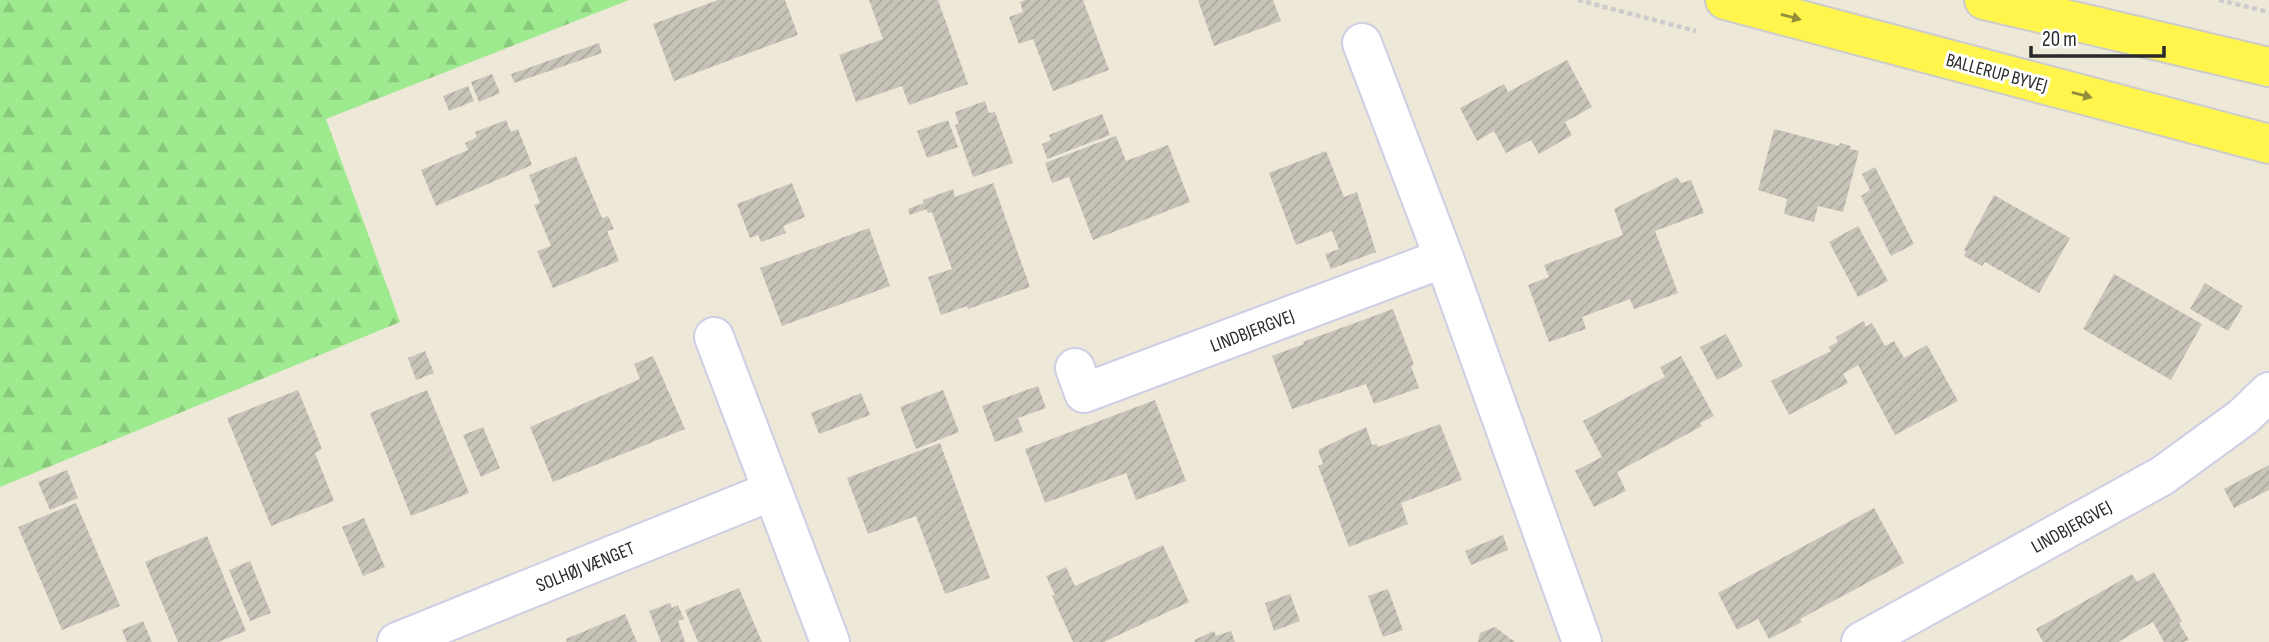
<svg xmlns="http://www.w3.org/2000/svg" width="2269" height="642" viewBox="0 0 2269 642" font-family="'Sofia Sans Condensed',sans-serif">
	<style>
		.forest { fill: url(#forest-firs) }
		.building { fill: url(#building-hatch) }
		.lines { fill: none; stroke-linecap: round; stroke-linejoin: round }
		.minor-casing { stroke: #cecee4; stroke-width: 42 }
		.major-casing { stroke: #ccc; stroke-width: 42 }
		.path { stroke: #ccc; stroke-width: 4.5; stroke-dasharray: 5 3.5; stroke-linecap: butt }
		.minor { stroke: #fff; stroke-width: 38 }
		.major { stroke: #fff54c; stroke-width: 38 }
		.oneway { fill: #948f3a }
		.labels { text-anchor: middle; stroke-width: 6; stroke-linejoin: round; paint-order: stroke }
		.street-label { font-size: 19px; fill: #292929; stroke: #fff }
	</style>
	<defs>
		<pattern id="forest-firs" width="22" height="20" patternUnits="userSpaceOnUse" patternTransform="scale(1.75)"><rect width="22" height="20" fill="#9eea8f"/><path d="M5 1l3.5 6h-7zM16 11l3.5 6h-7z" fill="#88c97b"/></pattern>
		<pattern id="building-hatch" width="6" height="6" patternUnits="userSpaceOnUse" patternTransform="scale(1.75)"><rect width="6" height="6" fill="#c8c4b9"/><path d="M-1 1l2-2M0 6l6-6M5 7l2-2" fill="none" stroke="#aca89f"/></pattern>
	</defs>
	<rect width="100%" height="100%" fill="#ede8d8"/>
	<!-- forest -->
	<path class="forest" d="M 0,0 L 629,0 L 326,119 L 400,322 L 0,487 Z"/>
	<!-- building -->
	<path class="building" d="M 718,0 L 785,0 L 798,35 L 674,81 L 653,24 Z
		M 869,0 L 938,0 L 968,84 L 909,105 L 902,86 L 856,102 L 839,55 L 883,39 Z
		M 1025,0 L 1083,0 L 1109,70 L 1053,91 L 1033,39 L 1019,44 L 1009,17 L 1023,12 L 1020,2 Z
		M 1198,0 L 1273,0 L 1281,21 L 1214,46 Z
		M 599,43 L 602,53 L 514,83 L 511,74 Z
		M 1567,60 L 1592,107 L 1565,122 L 1572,135 L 1539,154 L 1531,140 L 1506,153 L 1494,131 L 1477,141 L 1460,108 L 1504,84 L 1508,92 Z
		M 492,74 L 500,93 L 479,102 L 471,82 Z
		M 468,86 L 474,101 L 449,111 L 443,96 Z
		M 985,101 L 989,113 L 995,112 L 1013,163 L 973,177 L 955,125 L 959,124 L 955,112 Z
		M 1102,114 L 1110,135 L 1047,159 L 1042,144 L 1051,140 L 1049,135 Z
		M 506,120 L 511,132 L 518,129 L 532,165 L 436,206 L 421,170 L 468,150 L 465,143 L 477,137 L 475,132 Z
		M 948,120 L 958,147 L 927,158 L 917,131 Z
		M 1774,129 L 1839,146 L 1840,143 L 1851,146 L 1850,149 L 1859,151 L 1843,212 L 1818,206 L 1814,222 L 1784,214 L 1787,199 L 1758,190 Z
		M 1116,136 L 1126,161 L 1168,145 L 1190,202 L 1093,240 L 1069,177 L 1052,183 L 1045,163 Z
		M 1326,151 L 1344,197 L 1357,192 L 1376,252 L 1331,269 L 1325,254 L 1339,249 L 1332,231 L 1296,245 L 1269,173 Z
		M 576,156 L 602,218 L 608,216 L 614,229 L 607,231 L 619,261 L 553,288 L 537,251 L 551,246 L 534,205 L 540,203 L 529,175 Z
		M 1875,167 L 1914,244 L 1891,256 L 1861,196 L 1870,190 L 1862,174 Z
		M 1677,177 L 1681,183 L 1691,180 L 1704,213 L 1655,231 L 1678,293 L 1634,309 L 1630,299 L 1582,317 L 1586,329 L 1549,342 L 1528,285 L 1549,277 L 1544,265 L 1623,235 L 1614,209 Z
		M 792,183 L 805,217 L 783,226 L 786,233 L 761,242 L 758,235 L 750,238 L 737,204 Z
		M 993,183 L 1030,287 L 968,309 L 967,306 L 941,315 L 928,277 L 952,269 L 932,212 L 928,213 L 926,209 L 910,215 L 908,209 L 924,203 L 923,200 L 953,189 L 955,197 Z
		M 1994,195 L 2070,238 L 2039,293 L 1985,262 L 1982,266 L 1964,256 L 1966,251 L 1964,250 Z
		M 1858,226 L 1888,281 L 1858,297 L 1829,242 Z
		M 869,228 L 890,286 L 782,326 L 760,268 Z
		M 2114,274 L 2202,324 L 2171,380 L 2083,329 Z
		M 2205,283 L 2243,306 L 2228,331 L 2190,309 Z
		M 1393,309 L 1414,365 L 1411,366 L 1419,388 L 1374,404 L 1366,384 L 1292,409 L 1272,356 L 1304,344 L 1303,342 Z
		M 1864,321 L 1866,327 L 1872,323 L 1885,346 L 1894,341 L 1904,358 L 1927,345 L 1958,401 L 1895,435 L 1858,365 L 1843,374 L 1848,383 L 1789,415 L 1771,381 L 1831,351 L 1828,347 L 1838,342 L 1836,337 Z
		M 1726,334 L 1743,366 L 1717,380 L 1700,347 Z
		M 425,351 L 434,373 L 416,380 L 408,358 Z
		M 653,356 L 685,429 L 553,482 L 530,427 L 640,379 L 634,364 Z
		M 1681,356 L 1714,416 L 1700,423 L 1702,426 L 1617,472 L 1626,491 L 1594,507 L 1575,471 L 1602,457 L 1583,421 L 1665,377 L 1660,367 Z
		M 1038,386 L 1046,408 L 1018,418 L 1023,432 L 995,442 L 982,406 Z
		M 298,390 L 322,449 L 315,453 L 334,501 L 271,526 L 227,418 Z
		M 427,390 L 469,493 L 411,516 L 370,413 Z
		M 943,390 L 959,432 L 916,449 L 900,407 Z
		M 861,393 L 870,415 L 819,434 L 811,413 Z
		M 1155,400 L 1186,481 L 1136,500 L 1126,473 L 1045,503 L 1025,449 Z
		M 1440,424 L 1462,480 L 1401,503 L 1408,524 L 1349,547 L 1318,466 L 1323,464 L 1318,450 L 1366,427 L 1372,445 L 1377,444 L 1378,447 Z
		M 483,427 L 500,468 L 481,477 L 463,435 Z
		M 940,443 L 990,578 L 945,594 L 916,516 L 868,534 L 847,478 Z
		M 2269,465 L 2269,490 L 2234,508 L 2224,489 Z
		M 67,470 L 78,498 L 50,510 L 38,482 Z
		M 76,503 L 120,606 L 62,630 L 18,527 Z
		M 1874,508 L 1904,563 L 1800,619 L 1802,622 L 1769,639 L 1758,619 L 1737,630 L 1718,593 Z
		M 364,518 L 385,567 L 363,576 L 342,527 Z
		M 1503,535 L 1508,550 L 1471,565 L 1465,551 Z
		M 207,536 L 246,631 L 218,642 L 178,642 L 145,562 Z
		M 1163,545 L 1189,602 L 1104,642 L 1073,642 L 1052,596 L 1055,595 L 1046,576 L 1066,567 L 1075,586 Z
		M 250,561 L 271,613 L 250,621 L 229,570 Z
		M 2154,572 L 2182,621 L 2179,623 L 2189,640 L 2183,642 L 2164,642 L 2153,622 L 2118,642 L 2043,642 L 2036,629 L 2132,574 L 2137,582 Z
		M 739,588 L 762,642 L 698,642 L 685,610 Z
		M 1388,589 L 1403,630 L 1383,637 L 1368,596 Z
		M 1290,594 L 1300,621 L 1274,631 L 1265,603 Z
		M 670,603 L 672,608 L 678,605 L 684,619 L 678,621 L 685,642 L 661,642 L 649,611 Z
		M 625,614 L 637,642 L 567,642 L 566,639 Z
		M 143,621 L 152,642 L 127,642 L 122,630 Z
		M 1495,627 L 1515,642 L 1478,642 L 1480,633 Z
		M 1214,631 L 1216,636 L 1231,631 L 1235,642 L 1195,642 L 1194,640 Z"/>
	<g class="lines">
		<defs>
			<path id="minor" d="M 1362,43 L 1444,258 L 1582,642
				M 714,337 L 830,642
				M 1075,368 L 1084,393 L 1444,258
				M 397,642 L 772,491
				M 1861,642 L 2162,476 L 2243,417 L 2269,392"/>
			<path id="major" d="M 1725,0 L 2269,144
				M 1984,0 L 2269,67"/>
		</defs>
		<!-- minor casing -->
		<use href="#minor" class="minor-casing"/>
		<!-- major casing -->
		<use href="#major" class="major-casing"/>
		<!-- path -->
		<path class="path" d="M 1578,0 L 1696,31
			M 2219,0 L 2269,12"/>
		<!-- minor -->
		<use href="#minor" class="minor"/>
		<!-- major -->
		<use href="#major" class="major"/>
	</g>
	<!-- one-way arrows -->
	<defs><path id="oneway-solid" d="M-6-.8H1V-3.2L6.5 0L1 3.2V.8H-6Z" transform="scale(1.75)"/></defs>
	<g class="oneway">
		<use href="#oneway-solid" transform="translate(1791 17) rotate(15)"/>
		<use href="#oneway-solid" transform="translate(2082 95) rotate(15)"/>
	</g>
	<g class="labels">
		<!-- street labels -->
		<g class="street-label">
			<text transform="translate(1997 72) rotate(15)" y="7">BALLERUP BYVEJ</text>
			<text transform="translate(1252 330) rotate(-21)" y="7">LINDBJERGVEJ</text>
			<text transform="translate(2071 526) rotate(-29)" y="7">LINDBJERGVEJ</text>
			<text transform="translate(585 566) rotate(-22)" y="7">SOLHØJ VÆNGET</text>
		</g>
	</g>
	<!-- scale -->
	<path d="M2031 46v10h133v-10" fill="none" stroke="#292929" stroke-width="3.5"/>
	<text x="2042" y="46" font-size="21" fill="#292929" stroke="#ffffff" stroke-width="5" paint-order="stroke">20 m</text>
</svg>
